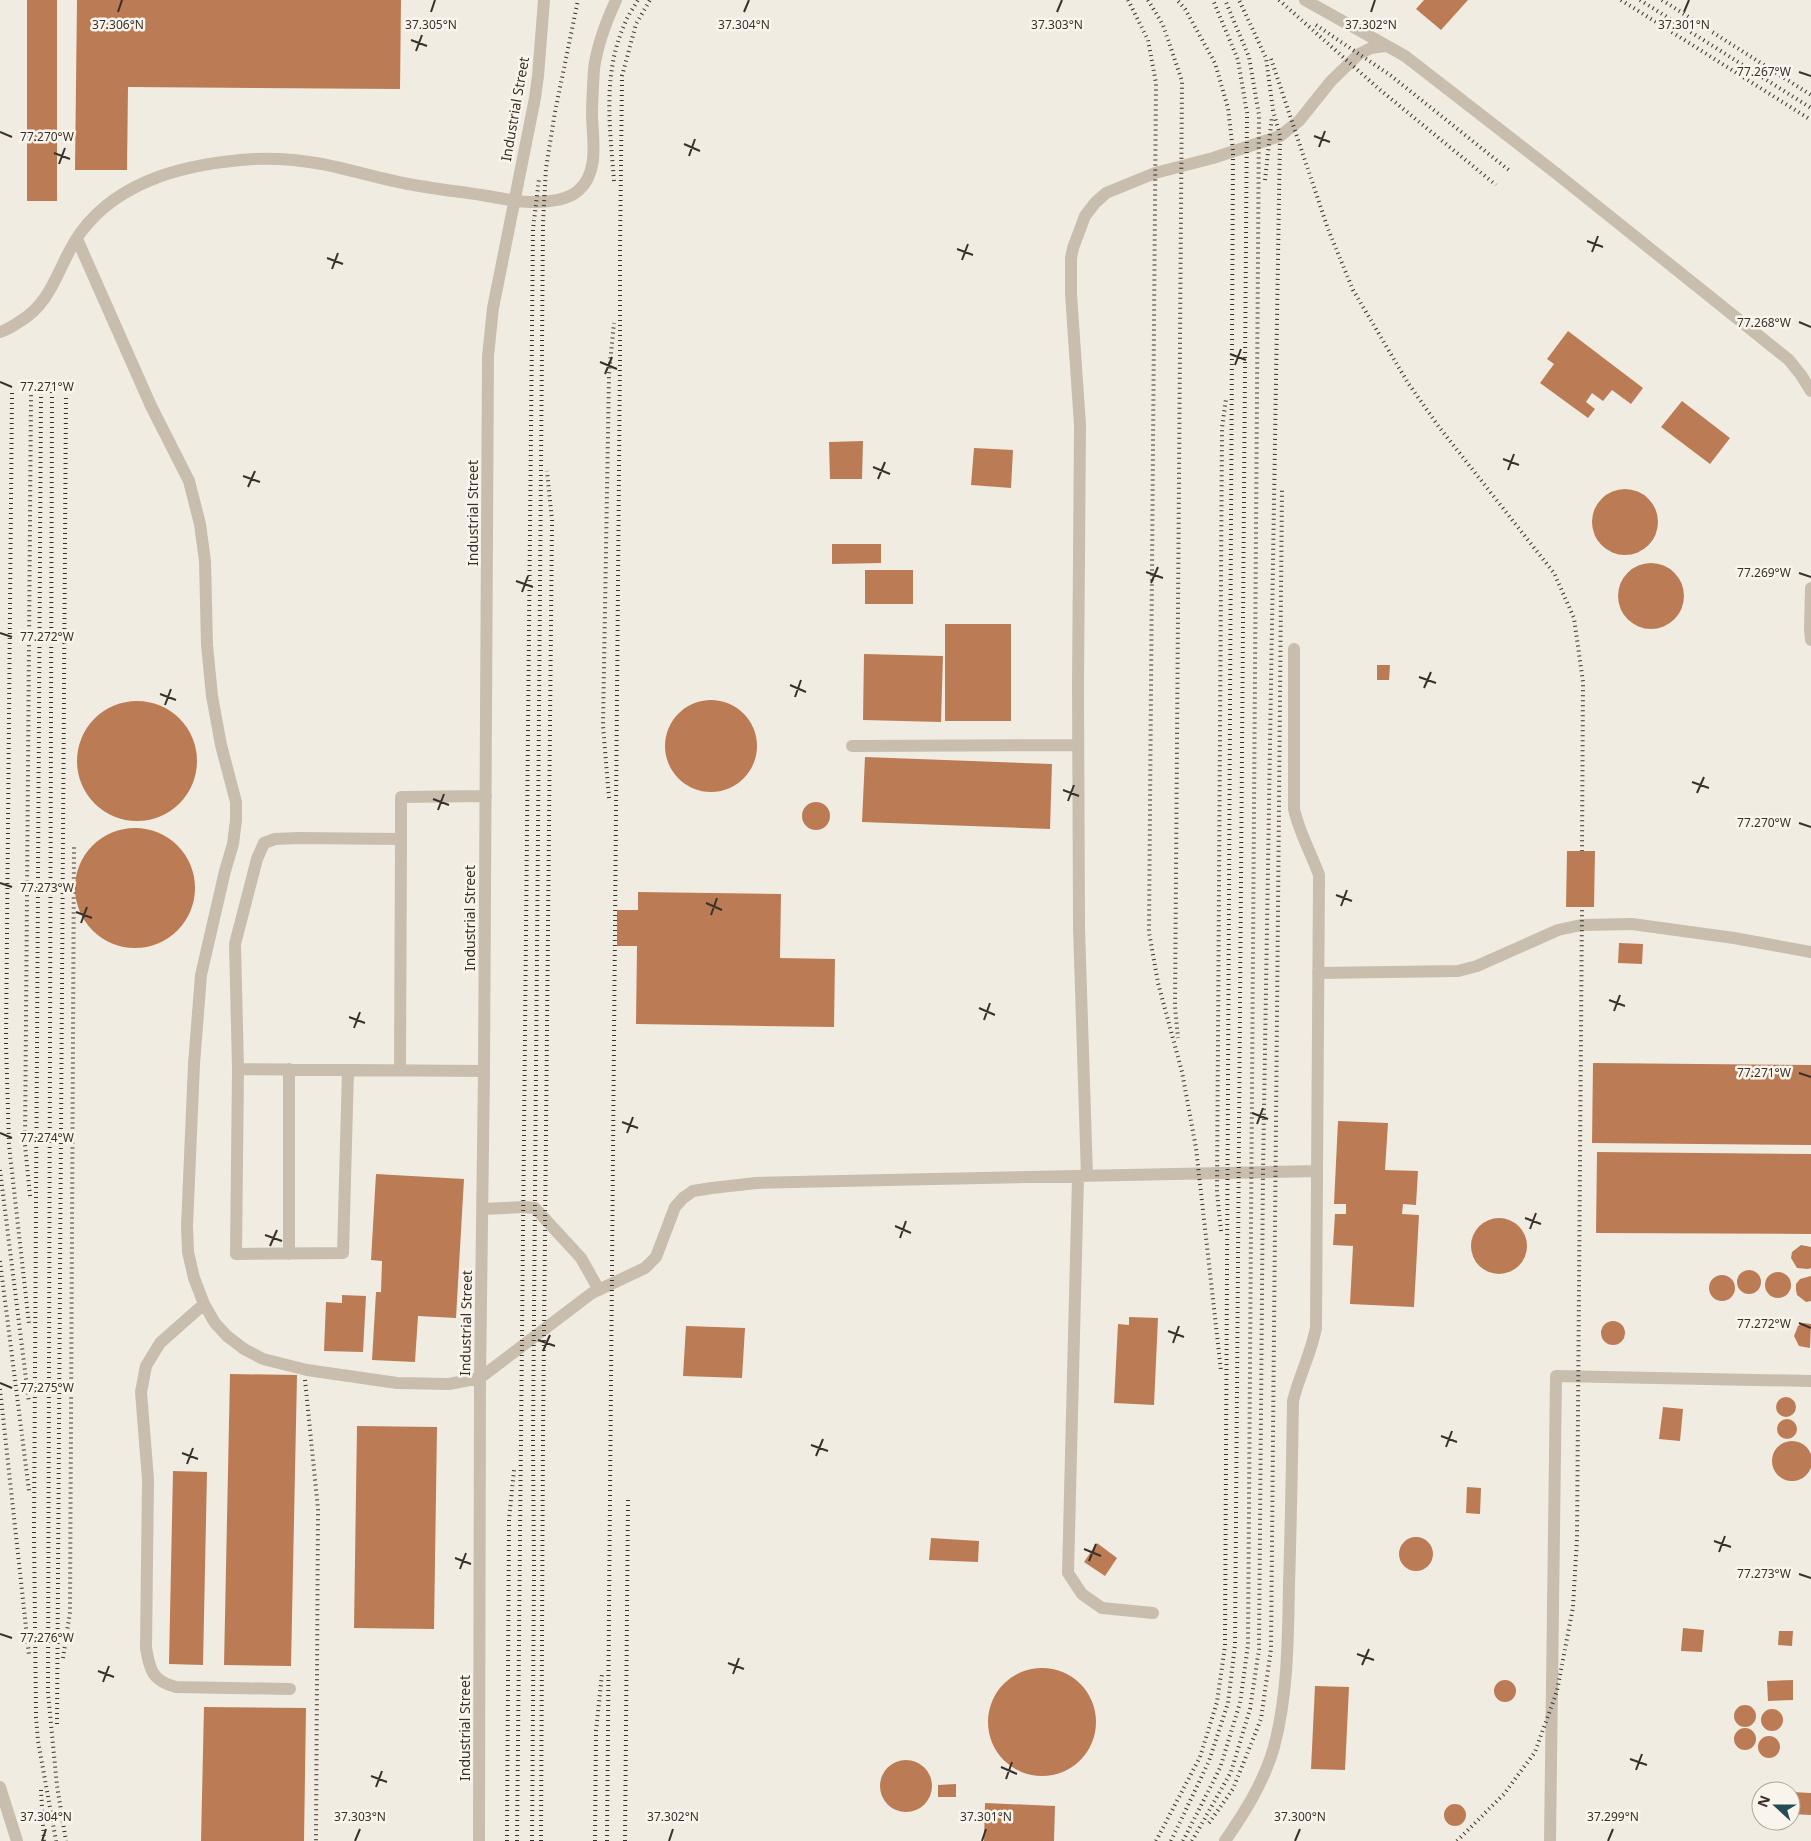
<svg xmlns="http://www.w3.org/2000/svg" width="1811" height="1841" viewBox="0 0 1811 1841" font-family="'Noto Sans',sans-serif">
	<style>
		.building { fill: #bb7c55 }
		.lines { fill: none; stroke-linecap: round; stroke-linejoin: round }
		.minor { stroke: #c9beae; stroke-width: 12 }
		.rail { stroke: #38312b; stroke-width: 4; stroke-dasharray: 1 4; stroke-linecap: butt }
		.ticks { fill: none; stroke: #38312b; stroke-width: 2 }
		.labels { text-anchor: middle; stroke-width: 5; stroke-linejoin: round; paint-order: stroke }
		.street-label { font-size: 14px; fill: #38312b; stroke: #f9f5ed }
		.ticks-label { font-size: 12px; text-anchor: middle; fill: #38312b; stroke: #f9f5ed; stroke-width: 5; stroke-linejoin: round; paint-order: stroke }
	</style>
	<rect width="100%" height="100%" fill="#f1ece1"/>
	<!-- building -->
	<path class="building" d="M 27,0 L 57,0 L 57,201 L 27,201 Z
		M 77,0 L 401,0 L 400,89 L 128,87 L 127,170 L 75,170 Z
		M 1424,0 L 1468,0 L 1441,30 L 1416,9 Z
		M 1568,331 L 1643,388 L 1631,404 L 1612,390 L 1603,401 L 1592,393 L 1586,402 L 1595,409 L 1588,418 L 1540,383 L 1554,364 L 1547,359 Z
		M 1682,401 L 1730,438 L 1710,464 L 1661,427 Z
		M 863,441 L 862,479 L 830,479 L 829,442 Z
		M 974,448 L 1013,450 L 1011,488 L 971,485 Z
		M1592 522a33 33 0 1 1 66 0a33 33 0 1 1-66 0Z
		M 832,544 L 881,544 L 881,563 L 832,564 Z
		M1618 596a33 33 0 1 1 66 0a33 33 0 1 1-66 0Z
		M 865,570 L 913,570 L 913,604 L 865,604 Z
		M 945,624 L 1011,624 L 1011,721 L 945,721 Z
		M 864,654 L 943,656 L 941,722 L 863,720 Z
		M 1377,665 L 1390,665 L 1389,680 L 1377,680 Z
		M665 746a46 46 0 1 1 92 0a46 46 0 1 1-92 0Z
		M77 761a60 60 0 1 1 120 0a60 60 0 1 1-120 0Z
		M 865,757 L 1052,764 L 1050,829 L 862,822 Z
		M802 816a14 14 0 1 1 28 0a14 14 0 1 1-28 0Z
		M75 888a60 60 0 1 1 120 0a60 60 0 1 1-120 0Z
		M 1567,851 L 1595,851 L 1594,907 L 1566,907 Z
		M 638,892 L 781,894 L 780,958 L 835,959 L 834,1027 L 636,1024 L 637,946 L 617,946 L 617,910 L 638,910 Z
		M 1619,943 L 1643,944 L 1642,964 L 1618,963 Z
		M 1593,1063 L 1811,1065 L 1811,1145 L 1592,1143 Z
		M 1338,1121 L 1388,1123 L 1385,1170 L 1418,1171 L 1416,1205 L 1403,1204 L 1402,1214 L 1419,1215 L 1414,1307 L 1350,1304 L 1353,1246 L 1333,1245 L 1335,1214 L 1346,1214 L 1346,1204 L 1334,1204 Z
		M 1597,1152 L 1811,1154 L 1811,1234 L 1596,1233 Z
		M 376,1174 L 464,1179 L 456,1318 L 418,1316 L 415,1362 L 372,1360 L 376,1292 L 381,1292 L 382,1261 L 371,1260 Z
		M1471 1246a28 28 0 1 1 56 0a28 28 0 1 1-56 0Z
		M 1801,1245 L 1811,1247 L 1811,1268 L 1808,1269 L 1797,1268 L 1791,1258 L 1792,1252 Z
		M1737 1282a12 12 0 1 1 24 0a12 12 0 1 1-24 0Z
		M1765 1285a13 13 0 1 1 26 0a13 13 0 1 1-26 0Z
		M1709 1288a13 13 0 1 1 26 0a13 13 0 1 1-26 0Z
		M 1811,1276 L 1811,1301 L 1806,1302 L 1797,1295 L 1796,1290 L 1796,1284 L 1800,1279 Z
		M 342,1295 L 366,1296 L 363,1352 L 324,1351 L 326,1302 L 342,1303 Z
		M 1129,1317 L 1158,1318 L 1154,1405 L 1114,1403 L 1118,1324 L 1129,1325 Z
		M1601 1333a12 12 0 1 1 24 0a12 12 0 1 1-24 0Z
		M 1803,1323 L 1811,1324 L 1810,1348 L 1799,1346 L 1794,1336 L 1798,1326 Z
		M 686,1326 L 745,1328 L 742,1378 L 683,1376 Z
		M 230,1374 L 297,1375 L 291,1666 L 224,1665 Z
		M1776 1407a10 10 0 1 1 20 0a10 10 0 1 1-20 0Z
		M 1663,1407 L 1683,1409 L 1680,1441 L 1659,1439 Z
		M1777 1429a10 10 0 1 1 20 0a10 10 0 1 1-20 0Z
		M 357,1426 L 437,1427 L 434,1629 L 354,1628 Z
		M1772 1461a20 20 0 1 1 40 0a20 20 0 1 1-40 0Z
		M 173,1471 L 207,1472 L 203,1665 L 169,1664 Z
		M 1467,1487 L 1481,1488 L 1480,1514 L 1466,1513 Z
		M1399 1554a17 17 0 1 1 34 0a17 17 0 1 1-34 0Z
		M 931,1538 L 979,1541 L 978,1562 L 929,1560 Z
		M 1097,1543 L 1117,1558 L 1105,1576 L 1084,1562 Z
		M 1683,1628 L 1704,1630 L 1702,1652 L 1681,1651 Z
		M 1779,1631 L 1793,1631 L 1792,1646 L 1778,1645 Z
		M988 1722a54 54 0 1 1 108 0a54 54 0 1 1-108 0Z
		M 1793,1680 L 1793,1700 L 1768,1701 L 1767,1681 Z
		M1494 1691a11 11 0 1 1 22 0a11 11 0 1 1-22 0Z
		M 1315,1686 L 1349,1687 L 1345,1770 L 1311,1769 Z
		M1734 1716a11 11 0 1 1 22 0a11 11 0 1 1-22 0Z
		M 204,1707 L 306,1708 L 304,1841 L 201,1841 Z
		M1761 1720a11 11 0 1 1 22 0a11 11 0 1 1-22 0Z
		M1734 1739a11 11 0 1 1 22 0a11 11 0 1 1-22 0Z
		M1758 1747a11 11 0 1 1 22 0a11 11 0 1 1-22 0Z
		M880 1786a26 26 0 1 1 52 0a26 26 0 1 1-52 0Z
		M 956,1784 L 956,1797 L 938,1797 L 938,1785 Z
		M 1792,1792 L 1811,1793 L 1811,1815 L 1791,1814 Z
		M 985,1803 L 1055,1806 L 1054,1841 L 984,1841 Z
		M1444 1815a11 11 0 1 1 22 0a11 11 0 1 1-22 0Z"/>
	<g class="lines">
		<!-- minor -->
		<path class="minor" d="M 1305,0 L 1405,56 L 1557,174 L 1789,360 L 1801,375 L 1811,391
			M 77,239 L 151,406 L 189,481 L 200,524 L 205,561 L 207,645 L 212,696 L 221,745 L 236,802 L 236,820 L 233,844 L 225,871 L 201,975 L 194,1064 L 187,1226 L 188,1252 L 194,1278 L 204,1304 L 215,1323 L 227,1336 L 244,1349 L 263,1359 L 307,1370 L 397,1383 L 449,1384 L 480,1378 L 592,1293 L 645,1268 L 656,1257 L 675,1207 L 683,1198 L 693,1191 L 712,1188 L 756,1183 L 840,1181 L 1317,1171
			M 0,332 C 7,330 13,326 19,322 C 55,301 58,263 81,232 C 121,178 191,163 254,159 C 276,158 300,160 322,164 C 353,170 383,180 414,185 C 437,189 460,192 482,195 C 500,198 520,203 538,202 C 552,201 568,200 579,190 C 599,172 593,140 592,117 C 592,101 593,85 594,69 C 597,45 606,22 616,0
			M 1811,588 L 1810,629 L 1811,640
			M 852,746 L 1078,745
			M 401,839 L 401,797 L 486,796
			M 1318,973 L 1458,971 L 1477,966 L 1558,930 L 1581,925 L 1632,924 L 1734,938 L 1811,952
			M 238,1069 L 236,1254 L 343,1253 L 348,1070
			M 400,1070 L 401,839 L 299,838 L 275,839 L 264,843 L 257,859 L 235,944 L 238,1069 L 484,1071
			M 1087,1176 L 1079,928 L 1078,686 L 1080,425 L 1071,294 L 1071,258 L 1073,248 L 1085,216 L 1095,203 L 1106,193 L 1155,173 L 1213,158 L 1280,136 L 1299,121 L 1331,81 L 1359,54 L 1371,48 L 1385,46
			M 1078,1177 L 1068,1573 L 1082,1594 L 1102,1608 L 1153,1613
			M 482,1209 L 523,1207 L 535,1208 L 581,1258 L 599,1290
			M 289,1254 L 289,1069
			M 204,1304 L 160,1343 L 146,1366 L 141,1392 L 148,1479 L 146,1648 C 150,1670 152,1681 176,1687 L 290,1689
			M 0,1787 L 17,1841
			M 479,1841 L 480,1378 L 484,1071 L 488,356 L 493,308 L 535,98 L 538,76 L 544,0
			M 1225,1841 C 1245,1812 1264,1782 1274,1747 C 1288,1694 1288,1639 1289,1584 C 1291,1523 1292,1462 1293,1401 C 1299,1376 1311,1354 1316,1328 L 1319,875 C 1311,853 1299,832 1294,809 L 1294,649
			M 1550,1841 L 1556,1376 L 1811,1381"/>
		<!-- rail -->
		<path class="rail" d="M 1128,0 L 1148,40 L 1156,83 L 1149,932 L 1158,983 L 1182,1072 L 1196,1148 L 1221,1371
			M 1148,0 L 1163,25 L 1182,81 L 1175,1007 L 1178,1038
			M 1279,0 L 1379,89 L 1496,185
			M 1621,0 L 1811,120
			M 1640,0 L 1811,108
			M 1662,0 L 1811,95
			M 1316,25 L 1390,75 L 1510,171
			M 1271,59 L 1328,229 L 1353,290 L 1408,383 L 1439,427 L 1554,573 L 1574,618 L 1583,682 L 1582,851
			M 1265,180 L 1272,116
			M 614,181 C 610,128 602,74 625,23 C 628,15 634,7 638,0
			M 41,392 L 34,1533 L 36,1717 L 38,1741 L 56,1841
			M 52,392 L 48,1693 L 57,1786 L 66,1841
			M 12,393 L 6,1043 L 9,1145 L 29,1324
			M 609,798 L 603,726 L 609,374 L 614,323
			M 0,1170 L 29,1403
			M 30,1196 L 25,1145 L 31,394
			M 1221,1231 L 1217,1192 L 1222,428 L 1226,399
			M 0,1261 L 29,1491
			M 305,1380 L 318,1509 L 316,1841
			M 0,1389 L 29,1655
			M 63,1658 L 70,1612 L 74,847
			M 57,1724 L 66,394
			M 41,1790 L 44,1841
			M 1209,1823 L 1233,1789 L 1261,1719 L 1271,1649 L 1282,488
			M 507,1841 L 509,1520 L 514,1470
			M 517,1841 L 533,229 L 539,179
			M 532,1841 L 534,1573 L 533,1439 L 543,223 L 546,168 L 555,112 L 578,0
			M 541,1841 L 543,1436 L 552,520 L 547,471
			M 595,1841 L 596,1731 L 602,1674
			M 607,1841 L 620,354 L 620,253 L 622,76 L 636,24 L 650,0
			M 625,1841 L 628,1499
			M 1156,1841 L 1200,1757 L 1217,1702 L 1225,1646 L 1233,151 L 1228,108 L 1215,63 L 1185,9 L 1177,0
			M 1171,1841 L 1209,1761 L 1228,1703 L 1235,1645 L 1247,113 L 1238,60 L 1213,0
			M 1183,1841 L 1220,1768 L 1240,1703 L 1248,1645 L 1259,115 L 1249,57 L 1225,0
			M 1192,1841 L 1231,1772 L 1250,1709 L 1259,1649 L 1263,1172 L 1280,136 L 1273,110 L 1266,58 L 1239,0
			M 1457,1841 L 1504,1794 L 1535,1752 L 1557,1691 L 1573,1607 L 1577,1539 L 1582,907"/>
	</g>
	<!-- ticks -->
	<path class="ticks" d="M 118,12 L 122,0M 431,12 L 435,0M 744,12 L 749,0M 1057,12 L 1062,0M 1371,12 L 1375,0M 1684,12 L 1689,0M 411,40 L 427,46M 416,51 L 422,35M 1799,72 L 1811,76M 0,132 L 12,137M 1314,136 L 1330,142M 684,144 L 700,151M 1319,147 L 1325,131M 54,153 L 70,159M 689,156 L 695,139M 59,164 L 65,148M 1587,241 L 1603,247M 957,249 L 973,255M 1592,252 L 1598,236M 327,258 L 343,264M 962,260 L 968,244M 332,269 L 338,253M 1799,322 L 1811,327M 1230,354 L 1246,360M 600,362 L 617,369M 1235,365 L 1241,349M 605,374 L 612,357M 0,382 L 12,387M 1503,459 L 1519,465M 873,467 L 890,474M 1508,470 L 1514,454M 243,476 L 260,482M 878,479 L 885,462M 248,487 L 255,471M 1146,572 L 1163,578M 1799,573 L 1811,577M 516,581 L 533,587M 1151,583 L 1158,567M 522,592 L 528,576M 0,633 L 12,637M 1419,677 L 1436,683M 790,685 L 806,692M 1424,688 L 1431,672M 160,694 L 176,700M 795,697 L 801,680M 165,705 L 171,689M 1692,782 L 1709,788M 1063,790 L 1079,796M 1697,793 L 1704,777M 433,799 L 449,805M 1068,801 L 1074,785M 438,810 L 444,794M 1799,823 L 1811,827M 0,883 L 12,887M 1336,895 L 1352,901M 706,903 L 722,910M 1341,906 L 1347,890M 76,912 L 92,918M 711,915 L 717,898M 81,923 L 87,907M 1609,1000 L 1625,1006M 979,1008 L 995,1015M 1614,1011 L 1620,995M 349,1017 L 365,1023M 984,1020 L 990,1003M 354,1028 L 360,1012M 1799,1073 L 1811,1077M 1252,1113 L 1268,1119M 622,1122 L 638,1128M 1257,1124 L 1263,1108M 0,1133 L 12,1138M 627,1133 L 633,1117M 1525,1218 L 1541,1224M 895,1226 L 911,1233M 1530,1229 L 1536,1213M 265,1235 L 282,1241M 900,1238 L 906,1221M 270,1246 L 277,1230M 1799,1323 L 1811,1328M 1168,1331 L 1184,1337M 538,1340 L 555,1346M 1173,1343 L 1179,1326M 543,1351 L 550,1335M 0,1383 L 12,1388M 1441,1436 L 1457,1442M 811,1445 L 828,1451M 1446,1447 L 1452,1431M 182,1453 L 198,1459M 816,1456 L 823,1439M 187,1464 L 193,1448M 1714,1541 L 1731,1547M 1084,1549 L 1101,1556M 1719,1552 L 1725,1536M 455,1558 L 471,1564M 1089,1561 L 1096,1544M 460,1569 L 466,1553M 1799,1574 L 1811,1578M 0,1634 L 12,1638M 1357,1654 L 1374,1660M 728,1663 L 744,1669M 1362,1665 L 1369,1649M 98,1671 L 114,1677M 733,1674 L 739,1658M 103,1682 L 109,1666M 1630,1759 L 1647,1765M 1001,1767 L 1017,1774M 1636,1770 L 1642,1754M 371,1776 L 387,1782M 1006,1779 L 1012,1762M 376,1787 L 382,1771M 42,1841 L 46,1829M 355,1841 L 360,1829M 669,1841 L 673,1829M 982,1841 L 986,1829M 1295,1841 L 1300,1829M 1608,1841 L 1613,1829"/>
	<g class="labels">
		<!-- street labels -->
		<g class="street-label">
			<text transform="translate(515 109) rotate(-80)" y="5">Industrial Street</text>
			<text transform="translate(473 513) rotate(-90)" y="5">Industrial Street</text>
			<text transform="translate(470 918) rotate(-90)" y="5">Industrial Street</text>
			<text transform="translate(466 1323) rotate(-89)" y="5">Industrial Street</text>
			<text transform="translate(465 1728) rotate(-90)" y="5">Industrial Street</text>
		</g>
	</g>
	<g class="ticks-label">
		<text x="431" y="29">37.305°N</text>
		<text x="118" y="29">37.306°N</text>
		<text x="744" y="29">37.304°N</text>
		<text x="1057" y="29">37.303°N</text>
		<text x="1371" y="29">37.302°N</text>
		<text x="1684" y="29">37.301°N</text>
		<text x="1764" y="76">77.267°W</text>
		<text x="47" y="141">77.270°W</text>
		<text x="1764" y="327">77.268°W</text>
		<text x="47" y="391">77.271°W</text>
		<text x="1764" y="577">77.269°W</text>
		<text x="47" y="641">77.272°W</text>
		<text x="1764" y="827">77.270°W</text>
		<text x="47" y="892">77.273°W</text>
		<text x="1764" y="1077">77.271°W</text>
		<text x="47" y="1142">77.274°W</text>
		<text x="1764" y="1328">77.272°W</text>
		<text x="47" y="1392">77.275°W</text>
		<text x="1764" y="1578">77.273°W</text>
		<text x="47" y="1642">77.276°W</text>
		<text x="46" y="1821">37.304°N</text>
		<text x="360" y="1821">37.303°N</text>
		<text x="673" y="1821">37.302°N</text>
		<text x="986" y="1821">37.301°N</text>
		<text x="1300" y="1821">37.300°N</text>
		<text x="1613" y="1821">37.299°N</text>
	</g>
	<!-- north arrow -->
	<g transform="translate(1776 1806) rotate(291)"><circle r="24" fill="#f9f5ed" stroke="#aca79f"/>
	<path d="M0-4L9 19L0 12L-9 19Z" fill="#244c56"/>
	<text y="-8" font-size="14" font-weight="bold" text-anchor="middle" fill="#38312b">N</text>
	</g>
</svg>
